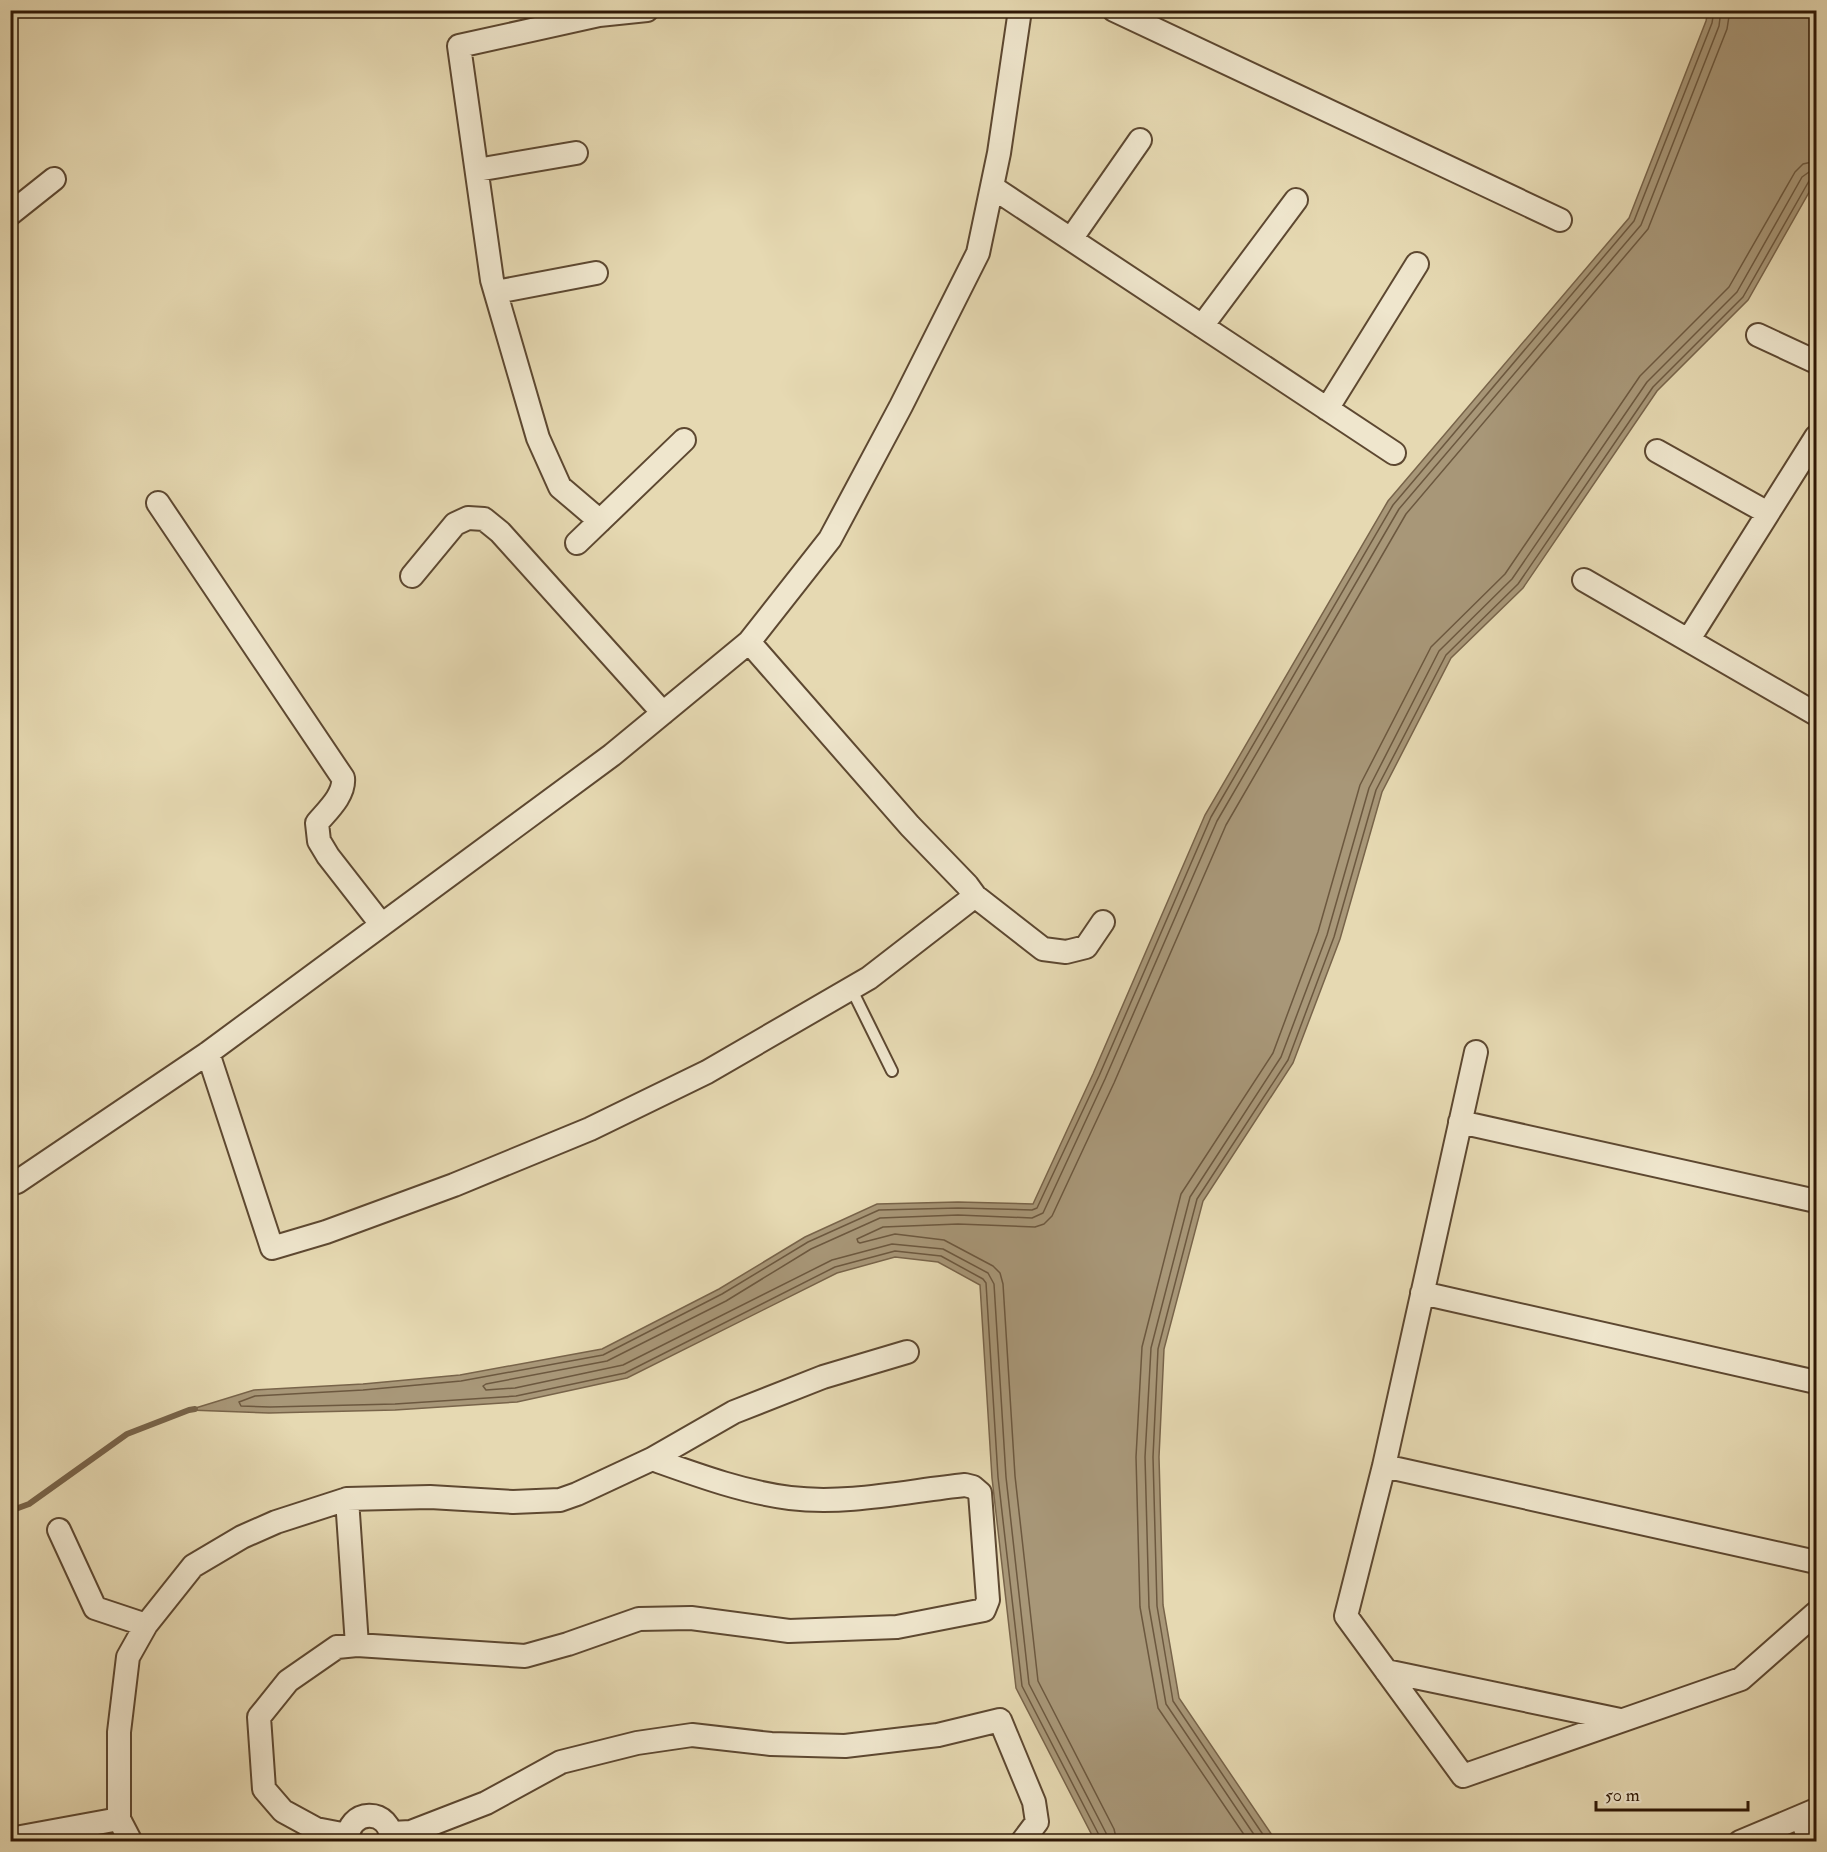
<svg xmlns="http://www.w3.org/2000/svg" width="1827" height="1852" viewBox="0 0 1827 1852" font-family="'IM FELL Double Pica',serif">
	<style>
		.water { fill: #a89778; stroke: #78644a; stroke-width: 1.5 }
		.lines { fill: none; stroke-linecap: round; stroke-linejoin: round }
		.shore { stroke: #6c583f; stroke-width: 1.5 }
		.stream { stroke: #78644a; stroke-width: 6 }
		.service-casing { stroke: #5d4831; stroke-width: 14 }
		.minor-casing { stroke: #5d4831; stroke-width: 26 }
		.service { stroke: #efe6cd; stroke-width: 10 }
		.minor { stroke: #efe6cd; stroke-width: 22 }
	</style>
	<rect width="100%" height="100%" fill="#e6d9b2"/>
	<filter id="stains"><feTurbulence type="fractalNoise" baseFrequency=".00333" numOctaves="4"/><feColorMatrix values="0 0 0 0 .2 0 0 0 0 .09 0 0 0 0 .02 0 0 0 .5 -.17"/></filter>
	<radialGradient id="worn" r=".72"><stop offset=".6" stop-color="#630" stop-opacity="0"/><stop offset="1" stop-color="#630" stop-opacity=".3"/></radialGradient>
	<!-- water -->
	<path class="water" d="M 1708,11 L 1816,11 L 1816,180 L 1748,300 L 1657,391 L 1523,588 L 1451,658 L 1382,792 L 1340,939 L 1293,1063 L 1203,1201 L 1164,1349 L 1159,1457 L 1163,1605 L 1179,1698 L 1276,1841 L 1095,1841 L 1016,1688 L 992,1478 L 980,1285 L 938,1262 L 895,1257 L 837,1273 L 627,1378 L 517,1402 L 395,1410 L 269,1413 L 189,1410 L 254,1390 L 363,1384 L 460,1375 L 602,1349 L 719,1289 L 805,1237 L 877,1204 L 958,1202 L 1033,1204 L 1093,1074 L 1205,815 L 1388,501 L 1629,218 L 1706,21 Z"/>
	<g class="lines">
		<!-- shore -->
		<path class="shore" d="M 1100,1842 L 1100,1837 L 1022,1686 L 998,1477 L 986,1283 L 983,1279 L 941,1256 L 895,1251 L 835,1267 L 625,1373 L 516,1396 L 395,1404 L 270,1407 L 241,1406 L 239,1402 L 255,1396 L 363,1390 L 461,1381 L 603,1355 L 722,1294 L 808,1242 L 879,1210 L 958,1208 L 1032,1210 L 1037,1208 L 1099,1076 L 1211,817 L 1393,505 L 1634,221 L 1712,23 L 1714,10
			M 1108,1842 L 1106,1833 L 1029,1684 L 1006,1477 L 994,1284 L 988,1273 L 943,1249 L 892,1244 L 832,1260 L 623,1365 L 515,1388 L 486,1390 L 483,1386 L 486,1384 L 607,1361 L 726,1301 L 811,1249 L 880,1218 L 958,1215 L 1032,1218 L 1043,1213 L 1105,1079 L 1217,821 L 1399,509 L 1641,225 L 1719,26 L 1721,10
			M 1117,1842 L 1114,1829 L 1038,1681 L 1015,1476 L 1003,1284 L 1000,1273 L 993,1266 L 944,1240 L 895,1234 L 860,1243 L 858,1242 L 857,1239 L 883,1227 L 958,1224 L 1035,1227 L 1044,1224 L 1052,1216 L 1114,1083 L 1226,825 L 1406,514 L 1648,229 L 1727,29 L 1730,10
			M 1249,1842 L 1158,1708 L 1140,1607 L 1136,1457 L 1142,1347 L 1181,1194 L 1273,1053 L 1318,932 L 1360,785 L 1431,647 L 1505,574 L 1640,376 L 1729,287 L 1795,172 L 1803,164 L 1816,161
			M 1259,1842 L 1166,1704 L 1149,1607 L 1145,1457 L 1151,1348 L 1190,1197 L 1281,1057 L 1327,935 L 1369,788 L 1439,651 L 1512,579 L 1647,382 L 1737,292 L 1802,177 L 1809,172 L 1816,170
			M 1268,1842 L 1173,1701 L 1157,1606 L 1153,1457 L 1158,1349 L 1197,1199 L 1288,1060 L 1334,937 L 1376,790 L 1446,655 L 1518,584 L 1653,387 L 1743,297 L 1809,181 L 1812,178 L 1816,178"/>
		<!-- stream -->
		<path class="stream" d="M 10,1511 L 29,1504 L 127,1434 L 189,1410 L 195,1409"/>
		<defs>
			<path id="service" d="M 851,988 L 892,1071"/>
			<path id="minor" d="M 1114,10 L 1560,220
				M 477,170 L 576,153
				M 992,187 L 1394,453
				M 10,214 L 54,179
				M 1071,239 L 1140,140
				M 496,292 L 596,273
				M 1202,326 L 1296,200
				M 1758,335 L 1816,362
				M 1327,409 L 1417,264
				M 1657,451 L 1768,513
				M 158,503 L 343,778 C 345,795 327,811 317,823 L 319,841 L 328,856 L 381,924
				M 600,521 L 560,487 L 538,438 L 492,280 L 459,46 L 599,15 L 647,10
				M 577,543 L 684,440
				M 412,576 L 455,524 L 468,518 L 484,519 L 500,532 L 663,713
				M 1584,580 L 1816,714
				M 1689,639 L 1816,437
				M 749,642 L 910,826 L 967,885 L 975,896
				M 1476,1052 L 1384,1466 L 1346,1616 L 1463,1776 L 1741,1679 L 1816,1613
				M 208,1053 L 272,1248 L 326,1232 L 454,1185 L 590,1129 L 707,1072 L 869,978 L 975,896 L 1043,949 L 1066,952 L 1086,947 L 1103,922
				M 1460,1122 L 1816,1201
				M 10,1184 L 17,1182 L 208,1053 L 612,755 L 749,642 L 830,539 L 901,406 L 978,253 L 999,153 L 1020,10
				M 1422,1293 L 1816,1382
				M 1384,1466 L 1816,1562
				M 347,1499 L 357,1645
				M 59,1530 L 95,1608 L 146,1625
				M 1386,1671 L 1620,1720
				M 1801,1817 L 1810,1842
				M 391,1833 L 411,1832 L 486,1803 L 561,1762 L 637,1743 L 692,1735 L 771,1744 L 845,1746 L 938,1735 L 1000,1720 L 1034,1802 L 1037,1822 L 1022,1842
				M 347,1835 L 316,1829 L 283,1811 L 264,1789 L 259,1717 L 288,1681 L 337,1647 L 357,1645 L 525,1656 L 568,1644 L 639,1619 L 691,1618 L 789,1631 L 897,1627 L 984,1610 L 988,1600 L 980,1493 L 973,1487 L 965,1485 C 907,1491 848,1505 790,1498 C 743,1492 697,1475 652,1459
				M 10,1839 L 119,1819
				M 131,1842 L 119,1819 L 119,1732 L 128,1657 L 146,1625 L 193,1566 L 242,1537 L 276,1522 L 347,1499 L 430,1497 L 513,1502 L 560,1500 L 577,1494 L 652,1459 L 734,1412 L 823,1377 L 907,1352
				M 348,1842 C 345,1808 393,1806 391,1842
				M 1740,1842 L 1816,1810"/>
		</defs>
		<!-- service casing -->
		<use href="#service" class="service-casing"/>
		<!-- minor casing -->
		<use href="#minor" class="minor-casing"/>
		<!-- service -->
		<use href="#service" class="service"/>
		<!-- minor -->
		<use href="#minor" class="minor"/>
	</g>
	<!-- margin -->
	<rect width="1827" height="1852" fill="none" stroke="#e6d9b2" stroke-width="36"/>
	<rect x="12" y="12" width="1803" height="1828" fill="none" stroke="#2f1806" stroke-width="3"/>
	<rect x="18" y="18" width="1791" height="1816" fill="none" stroke="#2f1806" stroke-width="1.5"/>
	<!-- scale -->
	<path d="M1596 1801v9h152v-9" fill="none" stroke="#2f1806" stroke-width="3"/>
	<text x="1605" y="1801" font-size="18" fill="#2f1806" stroke="#efe6cd" stroke-width="4.5" paint-order="stroke">50 m</text>
	<rect width="100%" height="100%" filter="url(#stains)"/>
	<rect width="100%" height="100%" fill="url(#worn)"/>
</svg>
